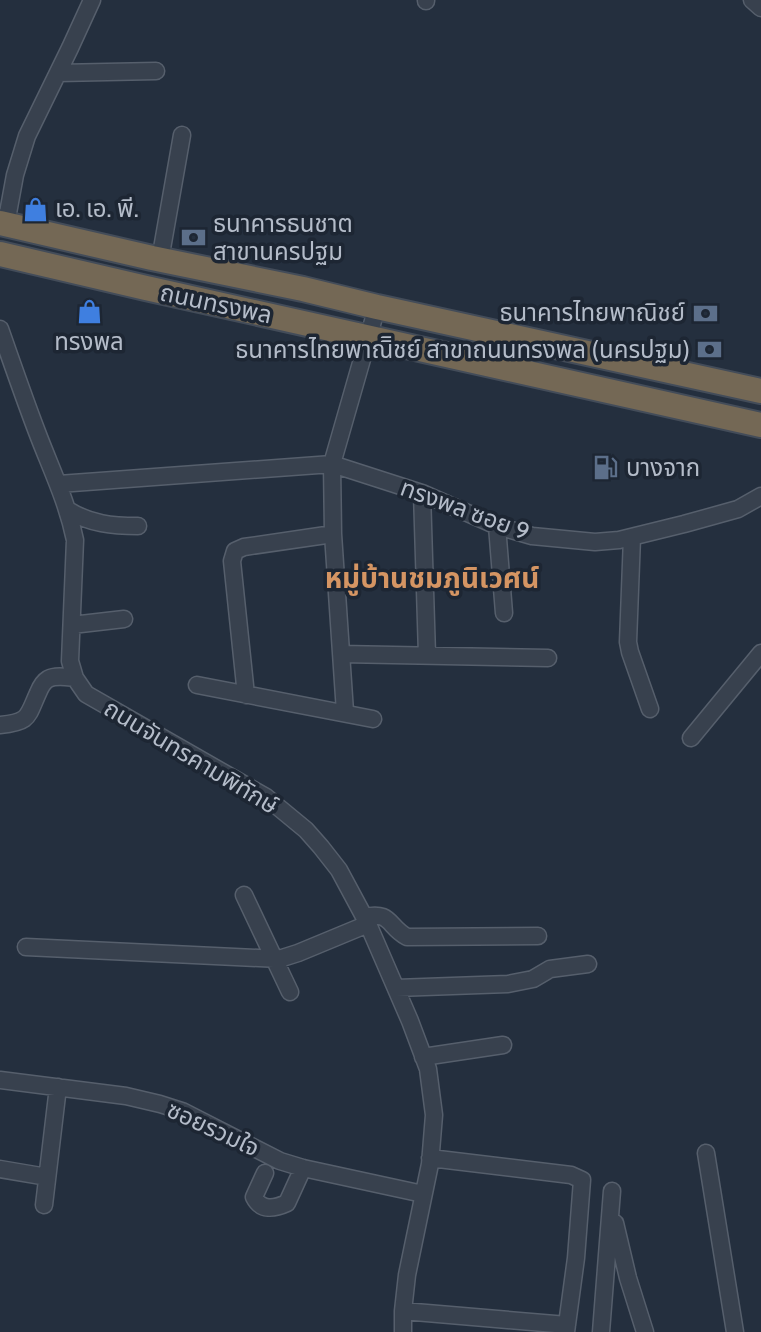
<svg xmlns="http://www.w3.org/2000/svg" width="761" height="1332" viewBox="0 0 761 1332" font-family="Cabin,'Noto Sans Thai',sans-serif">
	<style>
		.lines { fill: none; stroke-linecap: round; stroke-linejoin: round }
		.minor-casing { stroke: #565f6c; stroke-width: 19 }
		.highway-casing { stroke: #434c59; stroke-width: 28 }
		.minor { stroke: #38414e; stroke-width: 16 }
		.highway { stroke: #746855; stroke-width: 24 }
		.labels { text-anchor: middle; stroke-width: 7; stroke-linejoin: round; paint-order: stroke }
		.poi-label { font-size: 24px; fill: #b4bcc9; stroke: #1d2633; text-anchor: start }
		.street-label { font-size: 24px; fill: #b4bcc9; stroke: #1d2633 }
		.quarter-label { font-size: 28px; font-weight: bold; fill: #d59563; stroke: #1d2633 }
	</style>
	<rect width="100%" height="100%" fill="#242f3e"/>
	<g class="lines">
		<defs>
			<path id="minor" d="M 752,0 L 761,8
				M 426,1 L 426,0
				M 58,73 L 156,71
				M 6,224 L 15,175 L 27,136 L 70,48 L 92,0
				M 160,260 L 182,135
				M 0,329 C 12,363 24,398 37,432 C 51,469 67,501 75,540 L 70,661 L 75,678 L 86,694 L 266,797 L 306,830 L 321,847 L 339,870 L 368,924 L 410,1021 L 428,1069 L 434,1115 L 430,1164 L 407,1275 L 403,1311 L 403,1332
				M 59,484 L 332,464 L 422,493 L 497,526 L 532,536 L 595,542 L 619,540 L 684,524 L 738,509 L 761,496
				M 422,493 L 427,655
				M 68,510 C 90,524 113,526 138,526
				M 497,526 L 504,613
				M 632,537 L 628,642 L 630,652 L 650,709
				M 72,625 L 124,619
				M 341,654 L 548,658
				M 197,685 L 373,719
				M 246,695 L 232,561 L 235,551 L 244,547 L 333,534
				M 345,712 L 333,534 L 332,464 L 377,307
				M 0,725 C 30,722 27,717 38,693 C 40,688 43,682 48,679 C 56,675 66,677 75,678
				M 691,738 L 761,653
				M 244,895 L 290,992
				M 364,917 C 392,911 387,926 407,937 L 538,936
				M 26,947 L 279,959 L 298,953 L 368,924
				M 396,988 L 508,984 L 533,979 L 550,969 L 588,964
				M 423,1057 L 503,1045
				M 0,1080 L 126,1096 L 160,1104 L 182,1111 L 280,1161 L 303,1168 L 423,1194
				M 706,1153 L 735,1332
				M 430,1158 L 571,1175 L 582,1180 L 576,1258 L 566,1332
				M 0,1169 L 47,1177
				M 265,1173 L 254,1197 C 261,1211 274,1209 287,1203 L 303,1168
				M 44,1205 L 58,1087
				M 615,1223 L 628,1278 L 645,1332
				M 403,1311 L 567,1325
				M 601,1332 L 612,1191"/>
			<path id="highway" d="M 0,223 L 152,258 L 303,289 L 377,307 L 761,391
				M 0,254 L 146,288 L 761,425"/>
		</defs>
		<!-- minor casing -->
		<use href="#minor" class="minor-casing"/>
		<!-- highway casing -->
		<use href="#highway" class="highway-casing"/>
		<!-- minor -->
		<use href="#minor" class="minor"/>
		<!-- highway -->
		<use href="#highway" class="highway"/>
	</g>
	<!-- icons -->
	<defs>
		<symbol id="shop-bare" viewBox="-9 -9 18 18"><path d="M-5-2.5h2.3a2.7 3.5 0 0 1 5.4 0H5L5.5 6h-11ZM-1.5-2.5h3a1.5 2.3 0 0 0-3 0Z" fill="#3f7fe0" stroke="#1d2633" stroke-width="2.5" paint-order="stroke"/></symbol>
		<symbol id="bank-bare" viewBox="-9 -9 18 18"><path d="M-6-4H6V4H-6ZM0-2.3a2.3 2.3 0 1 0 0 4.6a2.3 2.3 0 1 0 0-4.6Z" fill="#5c6f8a" stroke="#1d2633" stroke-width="2.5" paint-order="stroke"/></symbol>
		<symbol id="fuel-bare" viewBox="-9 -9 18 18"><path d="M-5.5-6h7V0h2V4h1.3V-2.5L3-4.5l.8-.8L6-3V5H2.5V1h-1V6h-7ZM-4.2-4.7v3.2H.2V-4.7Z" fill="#5c6f8a" stroke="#1d2633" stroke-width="2.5" paint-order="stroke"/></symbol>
	</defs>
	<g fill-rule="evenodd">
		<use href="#shop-bare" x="18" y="192" width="35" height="35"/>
		<use href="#bank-bare" x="176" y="220" width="35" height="35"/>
		<use href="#shop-bare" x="72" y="294" width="35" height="35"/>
		<use href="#bank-bare" x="688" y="296" width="35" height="35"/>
		<use href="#bank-bare" x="692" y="332" width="35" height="35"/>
		<use href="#fuel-bare" x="588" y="450" width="35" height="35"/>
	</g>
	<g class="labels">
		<!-- poi labels -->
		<g class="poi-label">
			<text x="55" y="217">เอ. เอ. พี.</text>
			<text x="213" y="232">ธนาคารธนชาต<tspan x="213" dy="28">สาขานครปฐม</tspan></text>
			<text x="685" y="321" text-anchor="end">ธนาคารไทยพาณิชย์</text>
			<text x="89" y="350" text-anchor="middle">ทรงพล</text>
			<text x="690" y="358" text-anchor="end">ธนาคารไทยพาณิิชย์ สาขาถนนทรงพล (นครปฐม)</text>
			<text x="626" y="476">บางจาก</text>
		</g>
		<!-- street labels -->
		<g class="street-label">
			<text transform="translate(216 304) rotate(12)" y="8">ถนนทรงพล</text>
			<text transform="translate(465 510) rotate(20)" y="8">ทรงพล ซอย 9</text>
			<text transform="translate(191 757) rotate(31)" y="8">ถนนจันทรคามพิทักษ์</text>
			<text transform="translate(213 1129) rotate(25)" y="8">ซอยรวมใจ</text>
		</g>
		<!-- quarter labels -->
		<g class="quarter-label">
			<text x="432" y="588">หมู่บ้านชมภูนิเวศน์</text>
		</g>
	</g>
</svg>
